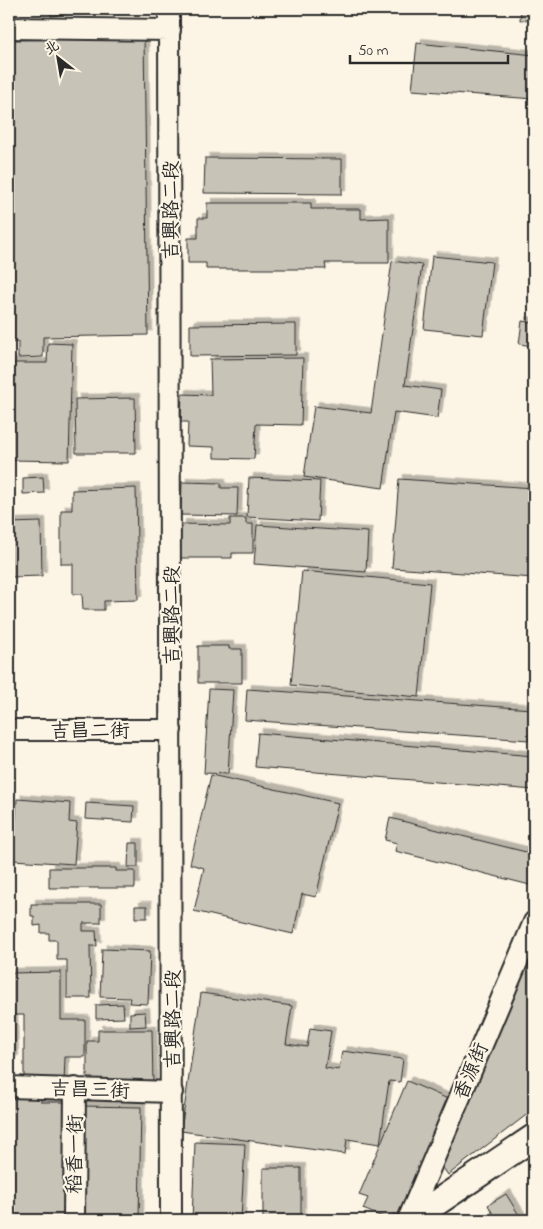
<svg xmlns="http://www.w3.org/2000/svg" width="543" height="1229" viewBox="0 0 543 1229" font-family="'Indie Flower','LXGW WenKai TC',sans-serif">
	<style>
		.building { fill: #c8c3b7; stroke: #2b2b2b; filter: url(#shadow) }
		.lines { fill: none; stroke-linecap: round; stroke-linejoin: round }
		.minor-casing { stroke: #2b2b2b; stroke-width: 24 }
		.tertiary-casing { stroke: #2b2b2b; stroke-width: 29 }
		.minor { stroke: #fcf5e5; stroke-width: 20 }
		.tertiary { stroke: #fcf5e5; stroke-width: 25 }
		.labels { text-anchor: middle; stroke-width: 4.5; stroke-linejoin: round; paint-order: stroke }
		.street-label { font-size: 20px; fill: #2b2b2b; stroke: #fcf5e5 }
	</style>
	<defs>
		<filter id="shadow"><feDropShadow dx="4.5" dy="-4.5" stdDeviation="0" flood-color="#0004"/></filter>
	</defs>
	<rect width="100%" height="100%" fill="#fcf5e5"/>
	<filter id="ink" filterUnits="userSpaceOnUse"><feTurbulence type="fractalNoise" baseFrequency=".02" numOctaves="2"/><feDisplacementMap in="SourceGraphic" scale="10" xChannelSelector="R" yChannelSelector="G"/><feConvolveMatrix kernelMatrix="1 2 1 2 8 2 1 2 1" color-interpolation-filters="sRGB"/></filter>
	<g filter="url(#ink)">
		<!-- building -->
		<path class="building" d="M 50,9 L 96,9 L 51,16 Z
			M 521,9 L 534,9 L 534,20 L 520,20 Z
			M 144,38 L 148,335 L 43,337 L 43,357 L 18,358 L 18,342 L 9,343 L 9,40 Z
			M 417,43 L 534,55 L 534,99 L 412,90 Z
			M 205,158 L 342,159 L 342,194 L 204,193 Z
			M 207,203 L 311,203 L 311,209 L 361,209 L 361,219 L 389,218 L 389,263 L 325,263 L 326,269 L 206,269 L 206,263 L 188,263 L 188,238 L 198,238 L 198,218 L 207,218 Z
			M 432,256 L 492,262 L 483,335 L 424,329 Z
			M 392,261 L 422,265 L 405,385 L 441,390 L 437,418 L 394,412 L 383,488 L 304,477 L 314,406 L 371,413 Z
			M 522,321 L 534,323 L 534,346 L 519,344 Z
			M 296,324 L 296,355 L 190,356 L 190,325 Z
			M 48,343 L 72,344 L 69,461 L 9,460 L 10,363 L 47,363 Z
			M 303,358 L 301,425 L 256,424 L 254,459 L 214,458 L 214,447 L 187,446 L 188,422 L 181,422 L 182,394 L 211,395 L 210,359 Z
			M 135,398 L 136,453 L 76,453 L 75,399 Z
			M 43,477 L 44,493 L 23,494 L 23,478 Z
			M 249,478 L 320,481 L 318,521 L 247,517 Z
			M 399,479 L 534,488 L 534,578 L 392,568 Z
			M 182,482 L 221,483 L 221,488 L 238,488 L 237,516 L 181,515 Z
			M 136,488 L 138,600 L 104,601 L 104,610 L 83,610 L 82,594 L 73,594 L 73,564 L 61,564 L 61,510 L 72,510 L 72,490 Z
			M 230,518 L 246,518 L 246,524 L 253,524 L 253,553 L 232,553 L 232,558 L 180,558 L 181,524 L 230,525 Z
			M 41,522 L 42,576 L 11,577 L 10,523 Z
			M 257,525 L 368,532 L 366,572 L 254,564 Z
			M 302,571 L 430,583 L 419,697 L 291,685 Z
			M 198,646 L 229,646 L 229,649 L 242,649 L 242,683 L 198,683 Z
			M 209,689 L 233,690 L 228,774 L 204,773 Z
			M 247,689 L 532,709 L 529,740 L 245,720 Z
			M 258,733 L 534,756 L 534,790 L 255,767 Z
			M 211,775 L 338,803 L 316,897 L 302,894 L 293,934 L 194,911 L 204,868 L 190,864 Z
			M 17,799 L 70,803 L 69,822 L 77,823 L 74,864 L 13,860 Z
			M 86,803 L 134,806 L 133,822 L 85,819 Z
			M 390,818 L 534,854 L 534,886 L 395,851 L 397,843 L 385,840 Z
			M 129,843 L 138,843 L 138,867 L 128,867 Z
			M 49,868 L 116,868 L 116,871 L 135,871 L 135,888 L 49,888 Z
			M 31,904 L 101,904 L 101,923 L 83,923 L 83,931 L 96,931 L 97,946 L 90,946 L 91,998 L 67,998 L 67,960 L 57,960 L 57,940 L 49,940 L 49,933 L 41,933 L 41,925 L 34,926 L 34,916 L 31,916 Z
			M 135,906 L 147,906 L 147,918 L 135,918 Z
			M 102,949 L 150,951 L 148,1004 L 129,1003 L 130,998 L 100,997 Z
			M 534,952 L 534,1109 L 448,1175 L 437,1159 Z
			M 61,972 L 61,1020 L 85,1020 L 85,1057 L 65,1057 L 64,1083 L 24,1083 L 24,1015 L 13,1015 L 14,1060 L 9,1060 L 9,973 Z
			M 201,993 L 292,1006 L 286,1044 L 307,1047 L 310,1028 L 331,1031 L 325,1068 L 339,1070 L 342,1051 L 403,1059 L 400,1082 L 389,1081 L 380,1144 L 347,1139 L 345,1154 L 181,1131 Z
			M 123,1004 L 124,1018 L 96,1019 L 96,1005 Z
			M 145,1012 L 146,1026 L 130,1027 L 130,1013 Z
			M 98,1030 L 152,1030 L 153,1085 L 87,1086 L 87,1041 L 98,1041 Z
			M 407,1081 L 448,1099 L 399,1216 L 393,1214 L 390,1220 L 363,1209 L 368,1198 L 359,1195 Z
			M 14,1089 L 41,1089 L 41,1102 L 70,1102 L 68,1220 L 9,1220 L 9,1099 L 14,1099 Z
			M 80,1106 L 141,1107 L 139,1220 L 78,1220 Z
			M 195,1142 L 245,1144 L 241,1220 L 192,1220 Z
			M 263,1168 L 301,1168 L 301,1220 L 263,1220 Z
			M 506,1194 L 522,1220 L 487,1220 L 494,1216 L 488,1205 Z"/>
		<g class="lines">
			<defs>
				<path id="minor" d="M 169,9 L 171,1220
					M 9,28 L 170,30
					M 9,730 L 171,730
					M 9,1087 L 172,1092
					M 74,1220 L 75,1088
					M 408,1220 L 534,922"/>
				<path id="tertiary" d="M 411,1220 L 534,1137"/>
			</defs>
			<!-- minor casing -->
			<use href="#minor" class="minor-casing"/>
			<!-- tertiary casing -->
			<use href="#tertiary" class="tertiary-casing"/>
			<!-- minor -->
			<use href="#minor" class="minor"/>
			<!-- tertiary -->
			<use href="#tertiary" class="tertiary"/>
		</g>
	</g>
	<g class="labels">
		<!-- street labels -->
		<g class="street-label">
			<text transform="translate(170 210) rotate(-90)" y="7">吉興路二段</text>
			<text transform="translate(171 615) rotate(-90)" y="7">吉興路二段</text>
			<text x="90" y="737">吉昌二街</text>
			<text transform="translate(172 1019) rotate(-90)" y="7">吉興路二段</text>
			<text transform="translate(470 1071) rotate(-67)" y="7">香源街</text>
			<text transform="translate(90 1089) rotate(2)" y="7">吉昌三街</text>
			<text transform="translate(74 1154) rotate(-89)" y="7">稻香一街</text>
		</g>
	</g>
	<!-- margin -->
	<rect width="543" height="1229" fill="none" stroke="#fcf5e5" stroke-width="30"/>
	<rect x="15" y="15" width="513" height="1199" fill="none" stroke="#2b2b2b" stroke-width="2" filter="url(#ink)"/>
	<!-- north arrow -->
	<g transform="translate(58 58) rotate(329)" stroke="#fcf5e5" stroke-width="4" paint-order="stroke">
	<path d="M0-4L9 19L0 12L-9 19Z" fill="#2b2b2b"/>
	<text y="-8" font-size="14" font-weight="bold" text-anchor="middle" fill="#2b2b2b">北</text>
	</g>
	<!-- scale -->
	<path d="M350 55v8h158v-8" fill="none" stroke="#2b2b2b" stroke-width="2.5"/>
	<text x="358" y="55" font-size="15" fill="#2b2b2b" stroke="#fcf5e5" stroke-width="4" paint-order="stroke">50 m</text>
</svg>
